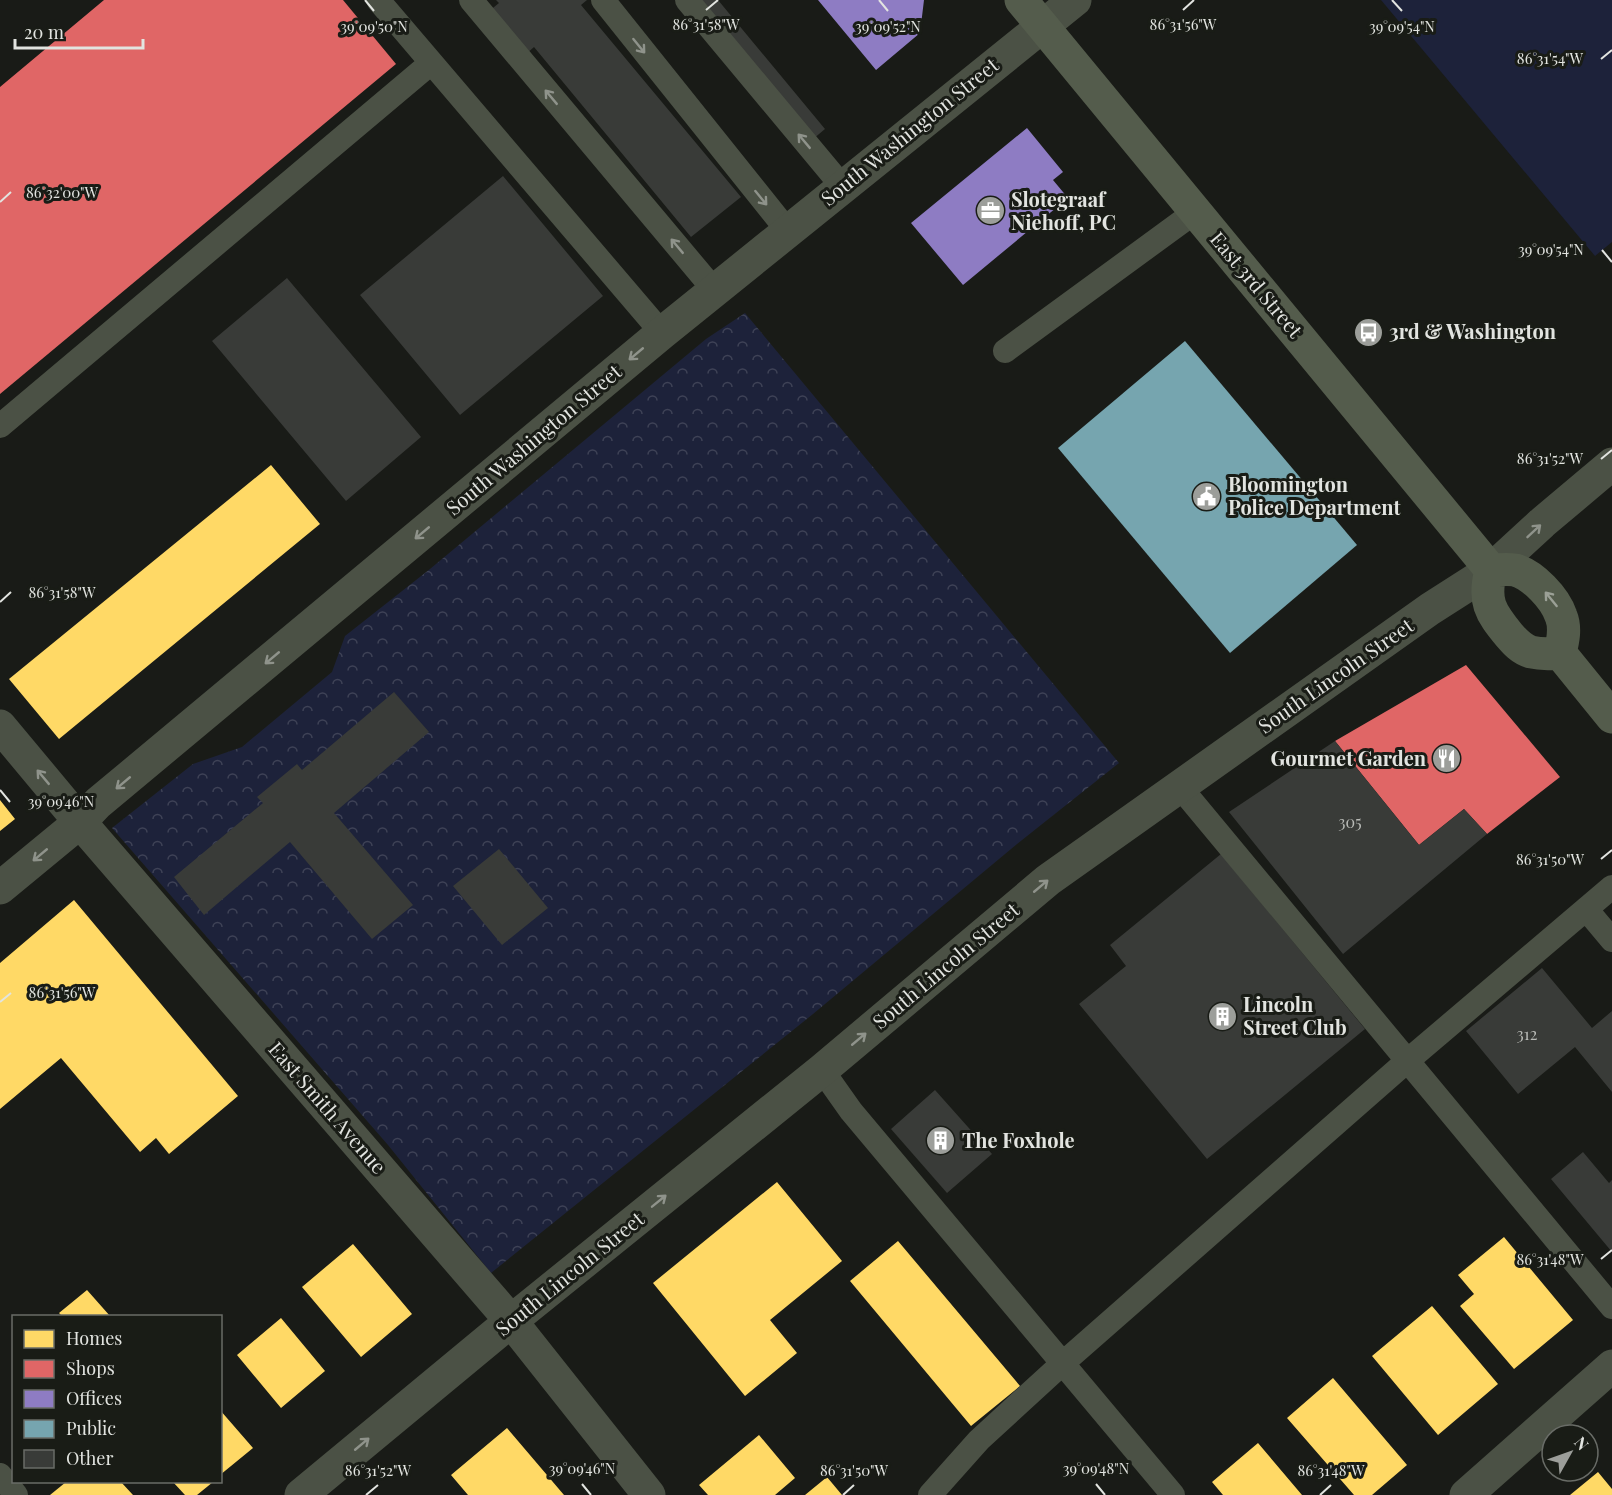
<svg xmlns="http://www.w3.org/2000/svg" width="1612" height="1495" viewBox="0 0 1612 1495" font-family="'Playfair Display',serif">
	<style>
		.grass { fill: #1d223a }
		.forest { fill: url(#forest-crowns) }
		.homes { fill: #ffd966 }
		.shops { fill: #e06666 }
		.offices { fill: #8e7cc3 }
		.public { fill: #76a5af }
		.building { fill: #393b38 }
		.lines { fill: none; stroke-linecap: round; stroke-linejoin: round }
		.service { stroke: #4b5145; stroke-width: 24 }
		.minor { stroke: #4b5145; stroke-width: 33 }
		.primary { stroke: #545c4c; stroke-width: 33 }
		.oneway { stroke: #8f938b }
		.oneway2 { stroke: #9ba096 }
		.ticks { fill: none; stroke: #e2e4e0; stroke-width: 2 }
		.labels { text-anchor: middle; stroke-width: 6; stroke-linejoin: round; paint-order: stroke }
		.number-label { font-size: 16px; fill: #b8bab6 }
		.street-label { font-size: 20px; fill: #e2e4e0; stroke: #191c16 }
		.poi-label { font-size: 20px; font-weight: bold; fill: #e2e4e0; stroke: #191c16; text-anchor: start }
		.ticks-label { font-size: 15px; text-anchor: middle; fill: #e2e4e0; stroke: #191c16; stroke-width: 6; stroke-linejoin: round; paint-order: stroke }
	</style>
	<defs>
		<pattern id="forest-crowns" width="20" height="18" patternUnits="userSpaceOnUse" patternTransform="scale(1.5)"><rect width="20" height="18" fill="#1d223a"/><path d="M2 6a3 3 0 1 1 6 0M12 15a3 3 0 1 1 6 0" fill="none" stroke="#3e4256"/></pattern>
	</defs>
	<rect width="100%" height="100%" fill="#191b17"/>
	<!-- grass -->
	<path class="grass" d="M 1381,0 L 1612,0 L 1612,242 L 1595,256 Z"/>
	<!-- forest -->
	<path class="forest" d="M 745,313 L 1119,763 L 1017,844 L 813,1014 L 491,1273 L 388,1145 L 112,828 L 193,764 L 242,747 L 332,672 L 345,636 L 430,569 L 706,339 Z"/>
	<!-- homes -->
	<path class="homes" d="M 271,465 L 320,524 L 59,739 L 9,679 Z
		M 0,800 L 15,819 L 0,831 Z
		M 74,900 L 238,1096 L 169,1154 L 156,1138 L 140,1152 L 61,1058 L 0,1109 L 0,963 Z
		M 777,1182 L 842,1261 L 770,1320 L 797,1353 L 745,1396 L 653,1283 Z
		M 1504,1237 L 1573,1320 L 1514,1369 L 1460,1306 L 1474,1294 L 1458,1275 Z
		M 898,1241 L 1020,1386 L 971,1426 L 850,1281 Z
		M 353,1244 L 412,1314 L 361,1357 L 302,1287 Z
		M 87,1290 L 110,1316 L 62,1316 L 59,1313 Z
		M 1432,1306 L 1498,1384 L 1438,1435 L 1372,1356 Z
		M 281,1318 L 325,1371 L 281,1408 L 237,1355 Z
		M 1333,1378 L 1407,1465 L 1372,1495 L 1354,1495 L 1287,1418 Z
		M 220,1410 L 253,1448 L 220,1475 Z
		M 507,1428 L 564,1495 L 468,1495 L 451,1475 Z
		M 759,1435 L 795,1478 L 775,1495 L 708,1495 L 699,1485 Z
		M 1258,1443 L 1302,1495 L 1223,1495 L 1212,1482 Z
		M 1598,1472 L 1612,1489 L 1612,1495 L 1570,1495 Z
		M 827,1477 L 842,1495 L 805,1495 Z
		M 66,1482 L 121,1482 L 133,1495 L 50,1495 Z
		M 173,1482 L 213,1482 L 197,1495 L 185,1495 Z"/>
	<!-- shops -->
	<path class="shops" d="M 104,0 L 343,0 L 396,64 L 0,394 L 0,87 Z
		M 1466,665 L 1560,777 L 1487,834 L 1464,809 L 1419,845 L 1335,741 Z"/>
	<!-- offices -->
	<path class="offices" d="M 818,0 L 924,0 L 920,33 L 876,70 Z
		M 1027,128 L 1063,172 L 1053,180 L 1068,198 L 963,285 L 911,223 Z"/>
	<!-- public -->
	<path class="public" d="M 1185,341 L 1357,545 L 1230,653 L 1058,448 Z"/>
	<!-- building -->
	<path class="building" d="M 496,0 L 587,0 L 581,5 L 741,197 L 691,237 L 534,47 L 524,56 L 488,12 L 499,3 Z
		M 676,0 L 718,0 L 825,129 L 800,150 Z
		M 503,176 L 603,296 L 460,415 L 360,295 Z
		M 287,278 L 421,437 L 346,501 L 212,341 Z
		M 394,692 L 429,732 L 334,813 L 413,905 L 372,939 L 290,842 L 204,915 L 174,877 L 263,803 L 257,797 L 297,764 L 302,770 Z
		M 1335,741 L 1419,845 L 1464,809 L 1487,834 L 1343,954 L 1229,812 Z
		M 499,849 L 548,908 L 502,945 L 453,886 Z
		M 1221,854 L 1365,1029 L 1207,1159 L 1079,1004 L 1126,966 L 1110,945 Z
		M 1542,968 L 1592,1028 L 1612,1011 L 1612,1092 L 1575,1047 L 1518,1094 L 1466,1031 Z
		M 935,1090 L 992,1154 L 947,1193 L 891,1129 Z
		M 1583,1152 L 1609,1183 L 1612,1180 L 1612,1252 L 1551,1179 Z"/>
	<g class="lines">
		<!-- service -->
		<path class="service" d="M 378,0 L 662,333
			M 471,0 L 715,291
			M 603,0 L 787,230
			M 687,0 L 842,186
			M 1005,351 L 1195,212
			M 0,426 L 431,63
			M 1180,787 L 1612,1307
			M 1586,909 L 1612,940
			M 822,1070 L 851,1111 L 1173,1495
			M 0,1475 L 16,1495
			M 930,1495 L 979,1440 L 1063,1363 L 1406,1062 L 1612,887"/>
		<!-- minor -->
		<path class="minor" d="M 0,726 L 80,822 L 511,1321 L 649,1495
			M 0,888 L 80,822 L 98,803 L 662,333 L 1075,0
			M 301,1495 L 511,1321 L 822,1070 L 1048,880 L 1430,609 L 1491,570 L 1542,523 L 1612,464
			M 1466,1495 L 1612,1366"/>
		<!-- primary -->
		<path class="primary" d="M 1021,0 L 1491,570
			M 1491,570 C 1498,570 1507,569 1515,570 C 1533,575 1555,598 1561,616 C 1566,628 1563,641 1560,653
			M 1491,570 C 1483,601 1490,612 1509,635 C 1515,642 1521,649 1531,652 C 1540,654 1550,654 1560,653
			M 1560,653 L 1612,717"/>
	</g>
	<!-- one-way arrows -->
	<defs><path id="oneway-shaft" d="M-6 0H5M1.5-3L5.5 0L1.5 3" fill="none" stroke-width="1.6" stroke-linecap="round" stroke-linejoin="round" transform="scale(1.5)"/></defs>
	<g class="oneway">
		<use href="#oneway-shaft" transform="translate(639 46) rotate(51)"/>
		<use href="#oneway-shaft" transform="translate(551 97) rotate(-130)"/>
		<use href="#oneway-shaft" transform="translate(804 141) rotate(-130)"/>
		<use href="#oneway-shaft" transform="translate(761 198) rotate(51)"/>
		<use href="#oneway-shaft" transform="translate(677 246) rotate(-130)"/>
		<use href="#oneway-shaft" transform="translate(636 354) rotate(140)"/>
		<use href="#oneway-shaft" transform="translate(1534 531) rotate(-43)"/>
		<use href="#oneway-shaft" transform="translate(422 533) rotate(140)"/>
		<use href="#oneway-shaft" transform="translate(272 658) rotate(140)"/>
		<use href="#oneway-shaft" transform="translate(43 777) rotate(-130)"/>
		<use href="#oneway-shaft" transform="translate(123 783) rotate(140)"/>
		<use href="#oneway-shaft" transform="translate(40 855) rotate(140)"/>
		<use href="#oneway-shaft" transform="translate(1041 886) rotate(-40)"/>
		<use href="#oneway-shaft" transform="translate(859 1039) rotate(-40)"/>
		<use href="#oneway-shaft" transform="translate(659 1201) rotate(-39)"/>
		<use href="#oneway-shaft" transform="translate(362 1444) rotate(-40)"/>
	</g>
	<use class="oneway2" href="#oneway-shaft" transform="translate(1551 599) rotate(-129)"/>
	<!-- ticks -->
	<path class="ticks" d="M 365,0 L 374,11M 879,0 L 888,11M 1392,0 L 1402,11M 706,10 L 718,0M 1183,10 L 1194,0M 1601,59 L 1612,50M 0,202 L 11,192M 1602,250 L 1612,262M 1601,459 L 1612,450M 0,602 L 11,592M 0,790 L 10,802M 1601,859 L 1612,850M 0,1002 L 11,993M 1601,1259 L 1612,1250M 582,1484 L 591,1495M 1096,1484 L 1105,1495M 366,1495 L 378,1485M 843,1495 L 854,1485M 1320,1495 L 1331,1485"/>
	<!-- icons -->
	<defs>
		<symbol id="office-disc" viewBox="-11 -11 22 22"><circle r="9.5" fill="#9c9e9a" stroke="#191c16"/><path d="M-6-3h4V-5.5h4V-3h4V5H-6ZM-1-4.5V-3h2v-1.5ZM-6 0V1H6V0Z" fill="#fff"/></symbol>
		<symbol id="bus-disc" viewBox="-11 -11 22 22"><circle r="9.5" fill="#9c9e9a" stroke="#191c16"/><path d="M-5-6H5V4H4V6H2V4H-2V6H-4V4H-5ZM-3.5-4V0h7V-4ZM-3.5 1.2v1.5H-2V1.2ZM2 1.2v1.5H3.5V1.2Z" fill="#fff"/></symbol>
		<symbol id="civic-disc" viewBox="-11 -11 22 22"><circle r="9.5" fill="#9c9e9a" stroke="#191c16"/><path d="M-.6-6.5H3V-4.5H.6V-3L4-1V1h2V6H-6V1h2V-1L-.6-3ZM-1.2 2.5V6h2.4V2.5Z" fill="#fff"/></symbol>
		<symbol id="restaurant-disc" viewBox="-11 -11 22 22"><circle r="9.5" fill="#9c9e9a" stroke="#191c16"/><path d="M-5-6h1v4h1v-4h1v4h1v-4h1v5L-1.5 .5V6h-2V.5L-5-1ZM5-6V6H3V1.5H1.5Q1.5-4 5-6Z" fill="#fff"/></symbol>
		<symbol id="building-disc" viewBox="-11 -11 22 22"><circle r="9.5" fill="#9c9e9a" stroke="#191c16"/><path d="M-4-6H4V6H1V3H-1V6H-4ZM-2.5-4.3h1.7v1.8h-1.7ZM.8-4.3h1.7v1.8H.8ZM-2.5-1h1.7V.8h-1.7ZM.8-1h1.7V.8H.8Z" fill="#fff"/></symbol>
	</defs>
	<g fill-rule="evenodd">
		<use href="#office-disc" x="974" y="194" width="33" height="33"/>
		<use href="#bus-disc" x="1352" y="316" width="33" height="33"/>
		<use href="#civic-disc" x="1190" y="480" width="33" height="33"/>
		<use href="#restaurant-disc" x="1430" y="742" width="33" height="33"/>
		<use href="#building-disc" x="1206" y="1000" width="33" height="33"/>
		<use href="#building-disc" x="924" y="1124" width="33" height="33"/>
	</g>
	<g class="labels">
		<!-- number labels -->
		<g class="number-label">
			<text x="1350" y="828">305</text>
			<text x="1527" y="1040">312</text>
		</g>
		<!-- street labels -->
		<g class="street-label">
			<text transform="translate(910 132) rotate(-39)" y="7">South Washington Street</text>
			<text transform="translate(1256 285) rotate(50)" y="7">East 3rd Street</text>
			<text transform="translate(534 440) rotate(-40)" y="7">South Washington Street</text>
			<text transform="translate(1336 676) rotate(-35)" y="7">South Lincoln Street</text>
			<text transform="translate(946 966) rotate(-40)" y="7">South Lincoln Street</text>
			<text transform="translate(327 1108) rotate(49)" y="7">East Smith Avenue</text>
			<text transform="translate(570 1274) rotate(-39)" y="7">South Lincoln Street</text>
		</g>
		<!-- poi labels -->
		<g class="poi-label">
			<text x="1011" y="207">Slotegraaf<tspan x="1011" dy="23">Niehoff, PC</tspan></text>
			<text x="1389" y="339">3rd &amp; Washington</text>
			<text x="1228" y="492">Bloomington<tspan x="1228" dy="23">Police Department</tspan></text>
			<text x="1426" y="766" text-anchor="end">Gourmet Garden</text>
			<text x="1243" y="1012">Lincoln<tspan x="1243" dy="23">Street Club</tspan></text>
			<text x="962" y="1148">The Foxhole</text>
		</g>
	</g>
	<g class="ticks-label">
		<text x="706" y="30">86°31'58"W</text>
		<text x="1183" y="30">86°31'56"W</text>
		<text x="374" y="32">39°09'50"N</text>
		<text x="888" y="32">39°09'52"N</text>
		<text x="1402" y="32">39°09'54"N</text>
		<text x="1550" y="64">86°31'54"W</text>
		<text x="62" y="198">86°32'00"W</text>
		<text x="1551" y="255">39°09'54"N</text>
		<text x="1550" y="464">86°31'52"W</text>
		<text x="62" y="598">86°31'58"W</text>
		<text x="61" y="807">39°09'46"N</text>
		<text x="1550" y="865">86°31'50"W</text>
		<text x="62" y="998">86°31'56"W</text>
		<text x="1550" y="1265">86°31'48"W</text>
		<text x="582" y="1474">39°09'46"N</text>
		<text x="1096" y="1474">39°09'48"N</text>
		<text x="378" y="1476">86°31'52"W</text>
		<text x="854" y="1476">86°31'50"W</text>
		<text x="1331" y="1476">86°31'48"W</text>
	</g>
	<!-- legend -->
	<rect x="12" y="1315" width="210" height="168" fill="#191c16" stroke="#696c67" stroke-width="1.5"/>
	<rect x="24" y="1330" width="30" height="18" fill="#ffd966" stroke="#696c67" stroke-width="1.5"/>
	<text x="66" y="1345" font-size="18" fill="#e2e4e0">Homes</text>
	<rect x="24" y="1360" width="30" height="18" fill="#e06666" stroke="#696c67" stroke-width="1.5"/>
	<text x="66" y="1375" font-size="18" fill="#e2e4e0">Shops</text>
	<rect x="24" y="1390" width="30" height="18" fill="#8e7cc3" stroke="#696c67" stroke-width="1.5"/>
	<text x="66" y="1405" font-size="18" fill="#e2e4e0">Offices</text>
	<rect x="24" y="1420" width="30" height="18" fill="#76a5af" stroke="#696c67" stroke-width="1.5"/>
	<text x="66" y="1435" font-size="18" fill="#e2e4e0">Public</text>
	<rect x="24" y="1450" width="30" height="18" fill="#393b38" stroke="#696c67" stroke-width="1.5"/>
	<text x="66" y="1465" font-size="18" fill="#e2e4e0">Other</text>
	<!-- north arrow -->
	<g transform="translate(1570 1453) rotate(50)"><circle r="28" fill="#191c16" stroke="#696c67" stroke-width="1.5"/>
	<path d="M0-4.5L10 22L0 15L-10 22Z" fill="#9c9e9a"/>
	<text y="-9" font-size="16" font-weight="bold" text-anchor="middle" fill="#e2e4e0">N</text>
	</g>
	<!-- scale -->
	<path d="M15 39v9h128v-9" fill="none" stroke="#e2e4e0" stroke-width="3"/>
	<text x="24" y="39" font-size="18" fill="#e2e4e0" stroke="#191c16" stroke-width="4.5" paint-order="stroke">20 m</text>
</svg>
